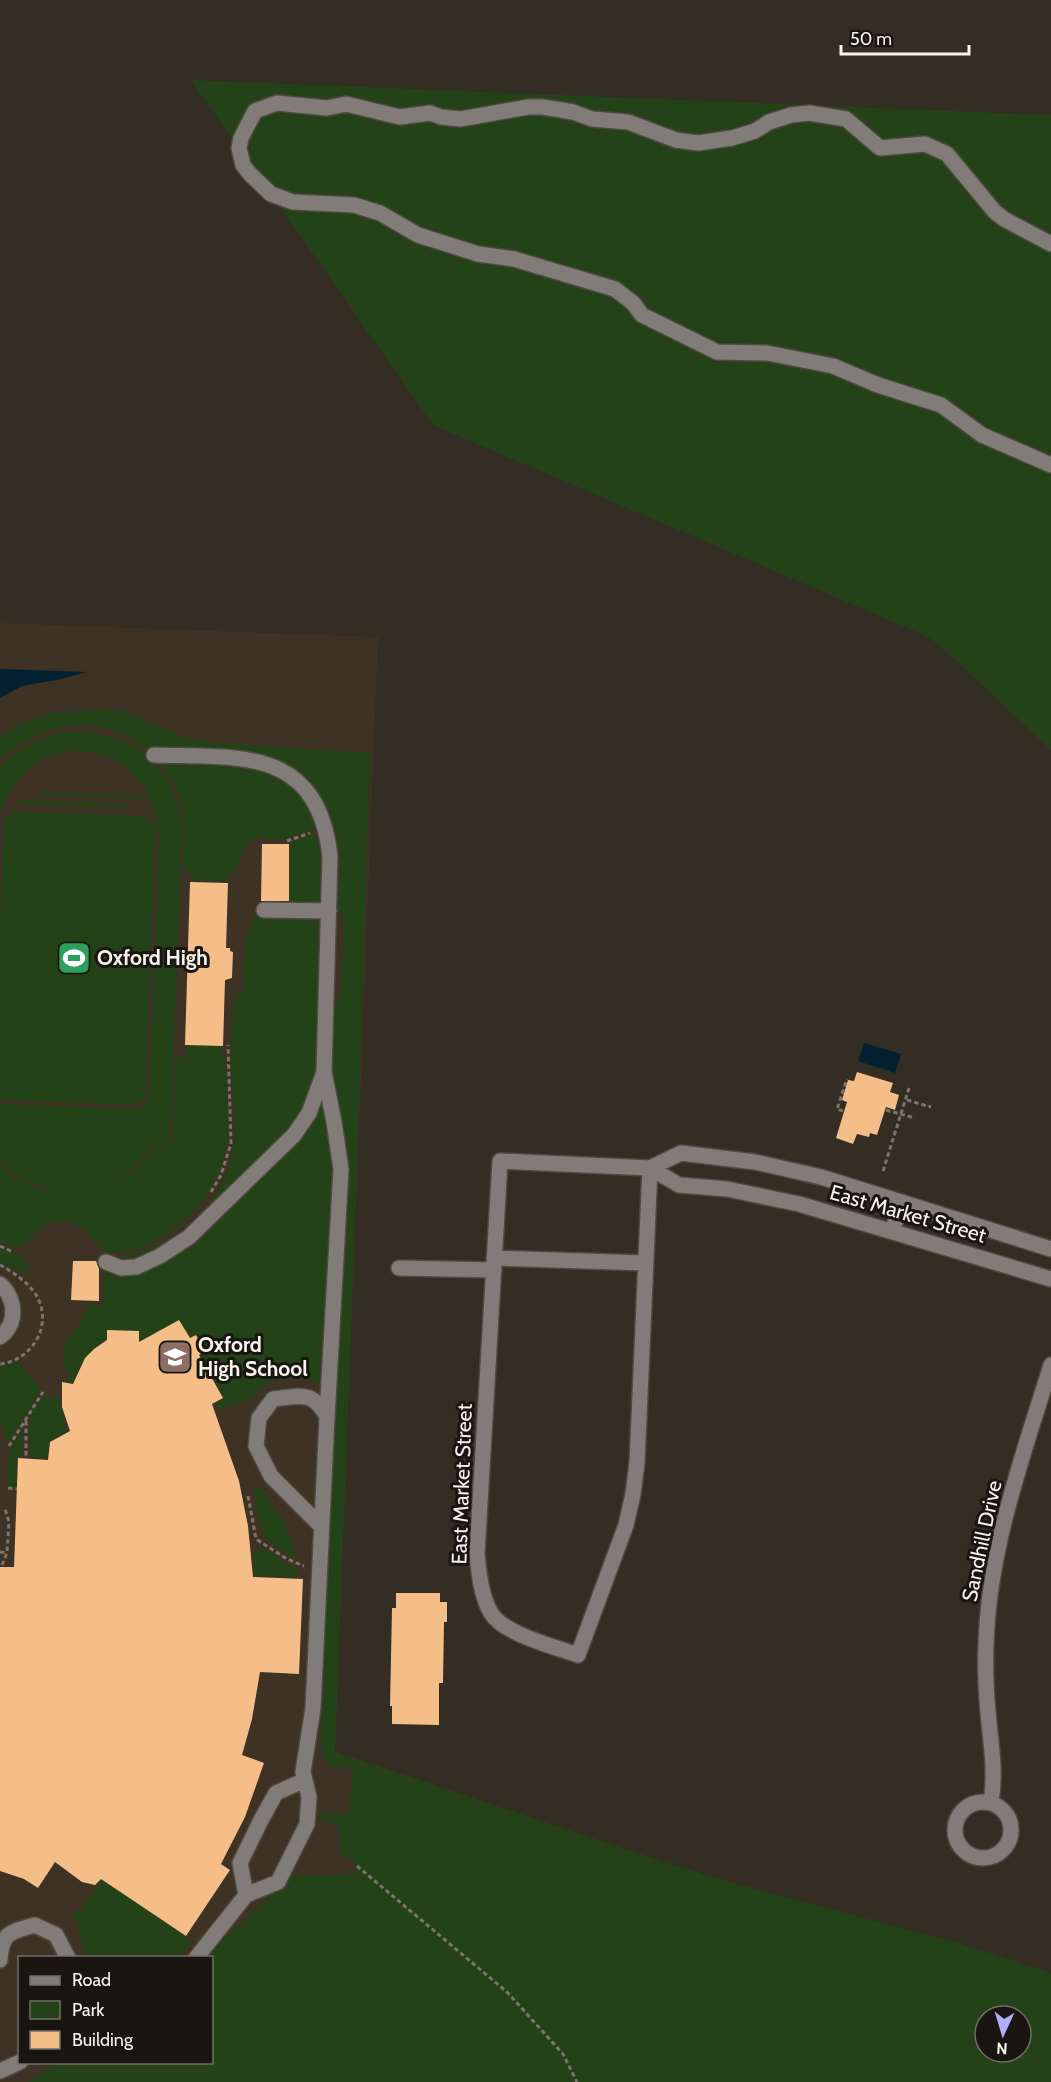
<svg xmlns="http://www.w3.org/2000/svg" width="1051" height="2082" viewBox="0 0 1051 2082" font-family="Cabin,sans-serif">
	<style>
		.built { fill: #3d3223; fill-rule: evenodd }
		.green { fill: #244218; fill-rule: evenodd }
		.water { fill: #032030 }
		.building { fill: #f5be88 }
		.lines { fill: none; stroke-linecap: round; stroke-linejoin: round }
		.minor-casing { stroke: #4f4940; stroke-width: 18 }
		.path { stroke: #7a746c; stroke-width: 3; stroke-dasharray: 4.5 3; stroke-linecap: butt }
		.minor { stroke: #827c79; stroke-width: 15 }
		.labels { text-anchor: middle; stroke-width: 6; stroke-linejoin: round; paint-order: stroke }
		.poi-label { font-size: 21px; font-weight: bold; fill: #f8f3ed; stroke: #191611; text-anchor: start }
		.street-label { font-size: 21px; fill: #f8f3ed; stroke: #191611 }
	</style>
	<rect width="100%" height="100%" fill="#342d24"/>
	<!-- built -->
	<path class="built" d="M 0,623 L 378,637 L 335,1751 L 1051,1994 L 1051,2082 L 0,2082 ZM 20,1958 L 212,1958 L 212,2062 L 20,2062 ZM 985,2016 L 1021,2016 L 1021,2052 L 985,2052 Z"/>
	<!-- green -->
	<path class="green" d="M 191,80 L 1051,115 L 1051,750 L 937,643 L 924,635 L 433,425 Z
		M 101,709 L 123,711 L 184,737 L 217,743 L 370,753 L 358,1137 L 335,1752 L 661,1861 L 733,1883 L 958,1943 L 1051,1973 L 1051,2082 L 29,2082 L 57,2063 L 212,2062 L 212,1958 L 206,1957 L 292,1875 L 349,1875 L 357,1872 L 357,1866 L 339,1851 L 340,1828 L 318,1818 L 320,1813 L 349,1814 L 353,1769 L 328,1765 L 322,1751 L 321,1737 L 329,1523 L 348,1173 L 330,1046 L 332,1007 L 341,995 L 344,916 L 339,913 L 335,904 L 335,840 L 325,808 L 317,793 L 239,753 L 145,749 L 123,734 L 94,725 L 81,725 L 50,729 L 16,746 L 0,760 L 0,736 L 28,721 L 49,713 ZM 985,2016 L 1021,2016 L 1021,2052 L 985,2052 Z
		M 76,731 C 138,736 175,766 182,830 L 170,1147 L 151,1147 L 140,1162 L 116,1180 L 137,1167 L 154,1149 L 172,1149 L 176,1057 L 186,1057 L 187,1045 L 222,1046 L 222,1054 L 225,1060 C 227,1082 230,1106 229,1128 C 227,1170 203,1212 167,1234 C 149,1245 128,1254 108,1252 C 97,1251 90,1224 66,1222 C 38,1220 36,1240 15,1249 L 0,1241 L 0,1167 C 16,1178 35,1191 55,1190 L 24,1180 L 0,1164 L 0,1104 L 145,1109 L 149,1093 L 159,839 C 155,735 27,718 0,816 L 0,767 C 22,745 45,734 76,731 Z
		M 160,762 C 214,763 265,754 305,798 C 311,805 314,819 318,828 L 287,839 L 257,838 L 250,840 L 242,853 L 233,875 L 228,876 L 228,882 L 193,881 L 193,875 L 190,875 L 190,872 L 183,872 C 184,829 187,798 160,762 Z
		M 38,792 L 146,796 L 146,799 L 38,795 Z
		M 19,800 L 128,805 L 127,808 L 19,804 Z
		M 12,811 L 146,816 L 146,821 L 156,821 L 145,1101 L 136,1101 L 135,1105 L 2,1100 L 0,1096 L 0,924 L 4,816 L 12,816 Z
		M 315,834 L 316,838 L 320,837 L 323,834 L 323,896 L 313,905 L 289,906 L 290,845 L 288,844 Z
		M 256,914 L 307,917 L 317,922 L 323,930 L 317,1057 L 310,1095 L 287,1136 L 193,1227 L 135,1263 L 110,1259 C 178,1248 230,1204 235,1132 C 237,1108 230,1083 231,1059 C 231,1037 233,1016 234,994 L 243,994 L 246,935 Z
		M 321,1096 L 330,1147 L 333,1183 L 319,1383 L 298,1378 L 276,1380 L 265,1384 L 251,1398 L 219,1410 L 215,1404 L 224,1398 L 200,1355 L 207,1348 L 201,1335 L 196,1335 L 190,1338 L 179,1320 L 139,1342 L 139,1331 L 107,1330 L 107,1340 C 90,1351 78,1363 74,1384 L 66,1382 L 70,1371 L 64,1368 L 65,1339 L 78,1327 L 88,1305 L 103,1305 L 104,1268 L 120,1274 L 195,1240 Z
		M 0,1248 C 14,1255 27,1255 29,1271 L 23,1273 L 0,1262 Z
		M 17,1363 L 41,1390 L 8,1444 L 0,1422 L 0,1367 Z
		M 44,1394 L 49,1399 L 60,1397 L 62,1415 L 68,1431 L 48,1442 L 47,1458 L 30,1457 L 29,1418 Z
		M 25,1426 L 22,1457 L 17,1457 L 16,1487 L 8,1486 L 9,1450 Z
		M 254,1487 L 260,1488 L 284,1522 L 297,1558 L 288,1555 L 266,1540 L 262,1527 L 260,1527 L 254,1493 Z
		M 267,1549 L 286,1565 L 298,1569 L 297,1577 L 254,1575 L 252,1551 Z
		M 101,1879 L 186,1936 L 192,1943 L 177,1957 L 88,1957 L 78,1934 L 82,1932 L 72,1916 L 81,1910 Z"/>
	<!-- water -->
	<path class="water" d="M 0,669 L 87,672 L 57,680 L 22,686 L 0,698 Z
		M 864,1043 L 901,1054 L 895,1073 L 858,1061 Z"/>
	<!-- building -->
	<path class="building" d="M 262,844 L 289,844 L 289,901 L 261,901 Z
		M 190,882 L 228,883 L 226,948 L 230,948 L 230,951 L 233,952 L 232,978 L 225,980 L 223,1046 L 185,1045 Z
		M 857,1072 L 893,1083 L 890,1092 L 899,1095 L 895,1110 L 886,1107 L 877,1135 L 870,1133 L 869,1137 L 857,1134 L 853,1144 L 836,1138 L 847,1102 L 842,1100 L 848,1080 L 854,1081 Z
		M 73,1261 L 96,1261 L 99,1269 L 99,1301 L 71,1300 Z
		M 179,1320 L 190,1338 L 196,1335 L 205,1351 L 199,1355 L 223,1398 L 212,1404 L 239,1481 L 248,1526 L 253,1577 L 303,1579 L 299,1674 L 260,1672 L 252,1719 L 242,1755 L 264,1763 L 245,1817 L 221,1864 L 230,1870 L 186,1936 L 101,1879 L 95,1885 L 82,1882 L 55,1862 L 38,1888 L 24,1879 L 0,1871 L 0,1567 L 14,1567 L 18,1458 L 48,1460 L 50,1442 L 70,1431 L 62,1407 L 62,1382 L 73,1384 L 85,1358 L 94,1349 L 107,1340 L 107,1330 L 139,1331 L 139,1342 Z
		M 396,1593 L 440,1593 L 440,1602 L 447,1602 L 447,1622 L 444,1622 L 443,1683 L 439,1683 L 439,1725 L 392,1724 L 392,1706 L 390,1706 L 392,1608 L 396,1608 Z"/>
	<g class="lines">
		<defs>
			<path id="minor" d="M 1051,244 L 1004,219 L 995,212 L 947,154 L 925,144 L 880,148 L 846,119 L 809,113 L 791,115 L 769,122 L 755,131 L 732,138 L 698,143 L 676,140 L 628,122 L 592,119 L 573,112 L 543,107 L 528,107 L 461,119 L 441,117 L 430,113 L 400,117 L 346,104 L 327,108 L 277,103 L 255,111 L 241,138 L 239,148 L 243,165 L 250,174 L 271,194 L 293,202 L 354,205 L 380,213 L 418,235 L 478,254 L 514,259 L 615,289 L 633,303 L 642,315 L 717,352 L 767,353 L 833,366 L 878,385 L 941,405 L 982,435 L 1051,465
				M 264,910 L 329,911
				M 324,1072 L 334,1122 L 341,1169 L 327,1417
				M 650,1168 L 637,1463 L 633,1494 L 626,1525 L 578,1655 C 556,1647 503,1634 491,1613 C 481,1596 479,1573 477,1554 L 500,1161 L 650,1168 L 681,1153 L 755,1162 L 821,1177 L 1051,1249
				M 650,1168 L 679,1185 L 727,1189 L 799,1204 L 1051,1279
				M 892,1231 L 902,1202
				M 494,1258 L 646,1263
				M 106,1262 L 121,1268 L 136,1267 L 160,1256 L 189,1237 L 294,1135 L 309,1113 L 324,1072 L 330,856 C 317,746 240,758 154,755
				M 399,1268 L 494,1270
				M 0,1284 C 16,1299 18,1323 0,1337
				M955 1830a28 28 0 1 1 56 0a28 28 0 1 1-56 0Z
				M 991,1803 C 996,1769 991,1746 988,1712 C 986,1690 985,1667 986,1644 C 989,1547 1023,1456 1051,1365
				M 246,1895 L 240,1863 L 261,1820 L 276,1793 L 305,1780
				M 196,1958 L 246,1895 L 278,1882 L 307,1824 L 309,1797 L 303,1772 L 313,1708 L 327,1417 C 313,1390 301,1396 273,1399 L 259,1418 L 256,1446 L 271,1476 L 321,1526
				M 0,1960 C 2,1932 10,1932 35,1925 L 56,1935 L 68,1958
				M 0,2071 L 20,2062"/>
		</defs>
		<!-- minor casing -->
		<use href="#minor" class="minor-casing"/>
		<!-- path -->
		<path class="path" d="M 287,841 L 310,833
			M 907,1100 L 931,1107
			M 886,1110 L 915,1118
			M 843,1111 L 837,1109 L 847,1079
			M 883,1171 L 909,1088
			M 211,1192 L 221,1175 L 231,1143 L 228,1045
			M 0,1246 L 13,1252
			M 0,1265 C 15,1273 34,1286 40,1303 C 50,1331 29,1361 0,1364
			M 26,1421 L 26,1456
			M 9,1446 L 43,1392
			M 8,1488 L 17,1489
			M 248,1496 L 256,1539 L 287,1559 L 304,1566
			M 0,1552 L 7,1553
			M 2,1565 L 7,1553 L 9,1522 L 5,1509
			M 357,1866 L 507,1992 L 563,2054 L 577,2082"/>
		<!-- minor -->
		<use href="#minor" class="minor"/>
	</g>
	<!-- icons -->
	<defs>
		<symbol id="stadium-square" viewBox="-11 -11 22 22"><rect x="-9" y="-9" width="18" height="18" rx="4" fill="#2e9e5b" stroke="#191611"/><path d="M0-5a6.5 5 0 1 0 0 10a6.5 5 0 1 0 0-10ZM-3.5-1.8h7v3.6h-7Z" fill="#fff"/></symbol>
		<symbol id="school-square" viewBox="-11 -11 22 22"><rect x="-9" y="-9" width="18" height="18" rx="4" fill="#8d6e63" stroke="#191611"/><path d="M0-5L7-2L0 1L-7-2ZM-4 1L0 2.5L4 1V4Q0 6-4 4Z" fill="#fff"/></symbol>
	</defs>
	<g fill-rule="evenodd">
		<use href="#stadium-square" x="55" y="939" width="38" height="38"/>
		<use href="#school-square" x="156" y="1338" width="38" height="38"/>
	</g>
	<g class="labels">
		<!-- poi labels -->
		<g class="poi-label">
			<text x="97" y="965">Oxford High</text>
			<text x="198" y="1352">Oxford<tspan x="198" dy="24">High School</tspan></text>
		</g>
		<!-- street labels -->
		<g class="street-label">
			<text transform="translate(908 1214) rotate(16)" y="7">East Market Street</text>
			<text transform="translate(462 1484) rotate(-88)" y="7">East Market Street</text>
			<text transform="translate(982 1541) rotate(-78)" y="7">Sandhill Drive</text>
		</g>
	</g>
	<!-- legend -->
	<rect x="18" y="1956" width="195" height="108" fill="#191611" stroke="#726e69" stroke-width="1.5"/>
	<rect x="30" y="1976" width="30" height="9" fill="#827c79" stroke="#726e69" stroke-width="1.5"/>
	<text x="72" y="1986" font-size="18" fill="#f8f3ed">Road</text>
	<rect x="30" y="2001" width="30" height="18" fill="#244218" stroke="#726e69" stroke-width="1.5"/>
	<text x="72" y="2016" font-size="18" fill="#f8f3ed">Park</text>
	<rect x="30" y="2031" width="30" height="18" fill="#f5be88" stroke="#726e69" stroke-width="1.5"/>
	<text x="72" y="2046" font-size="18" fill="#f8f3ed">Building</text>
	<!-- north arrow -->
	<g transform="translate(1003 2034) rotate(184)"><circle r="28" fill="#191611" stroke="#726e69" stroke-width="1.5"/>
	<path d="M0-4.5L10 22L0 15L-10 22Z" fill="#aeaefa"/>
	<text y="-9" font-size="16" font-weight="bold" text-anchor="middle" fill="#f8f3ed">N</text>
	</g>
	<!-- scale -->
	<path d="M841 45v9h128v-9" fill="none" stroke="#f8f3ed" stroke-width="3"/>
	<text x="850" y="45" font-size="18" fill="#f8f3ed" stroke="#191611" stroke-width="4.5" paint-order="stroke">50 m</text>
</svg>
